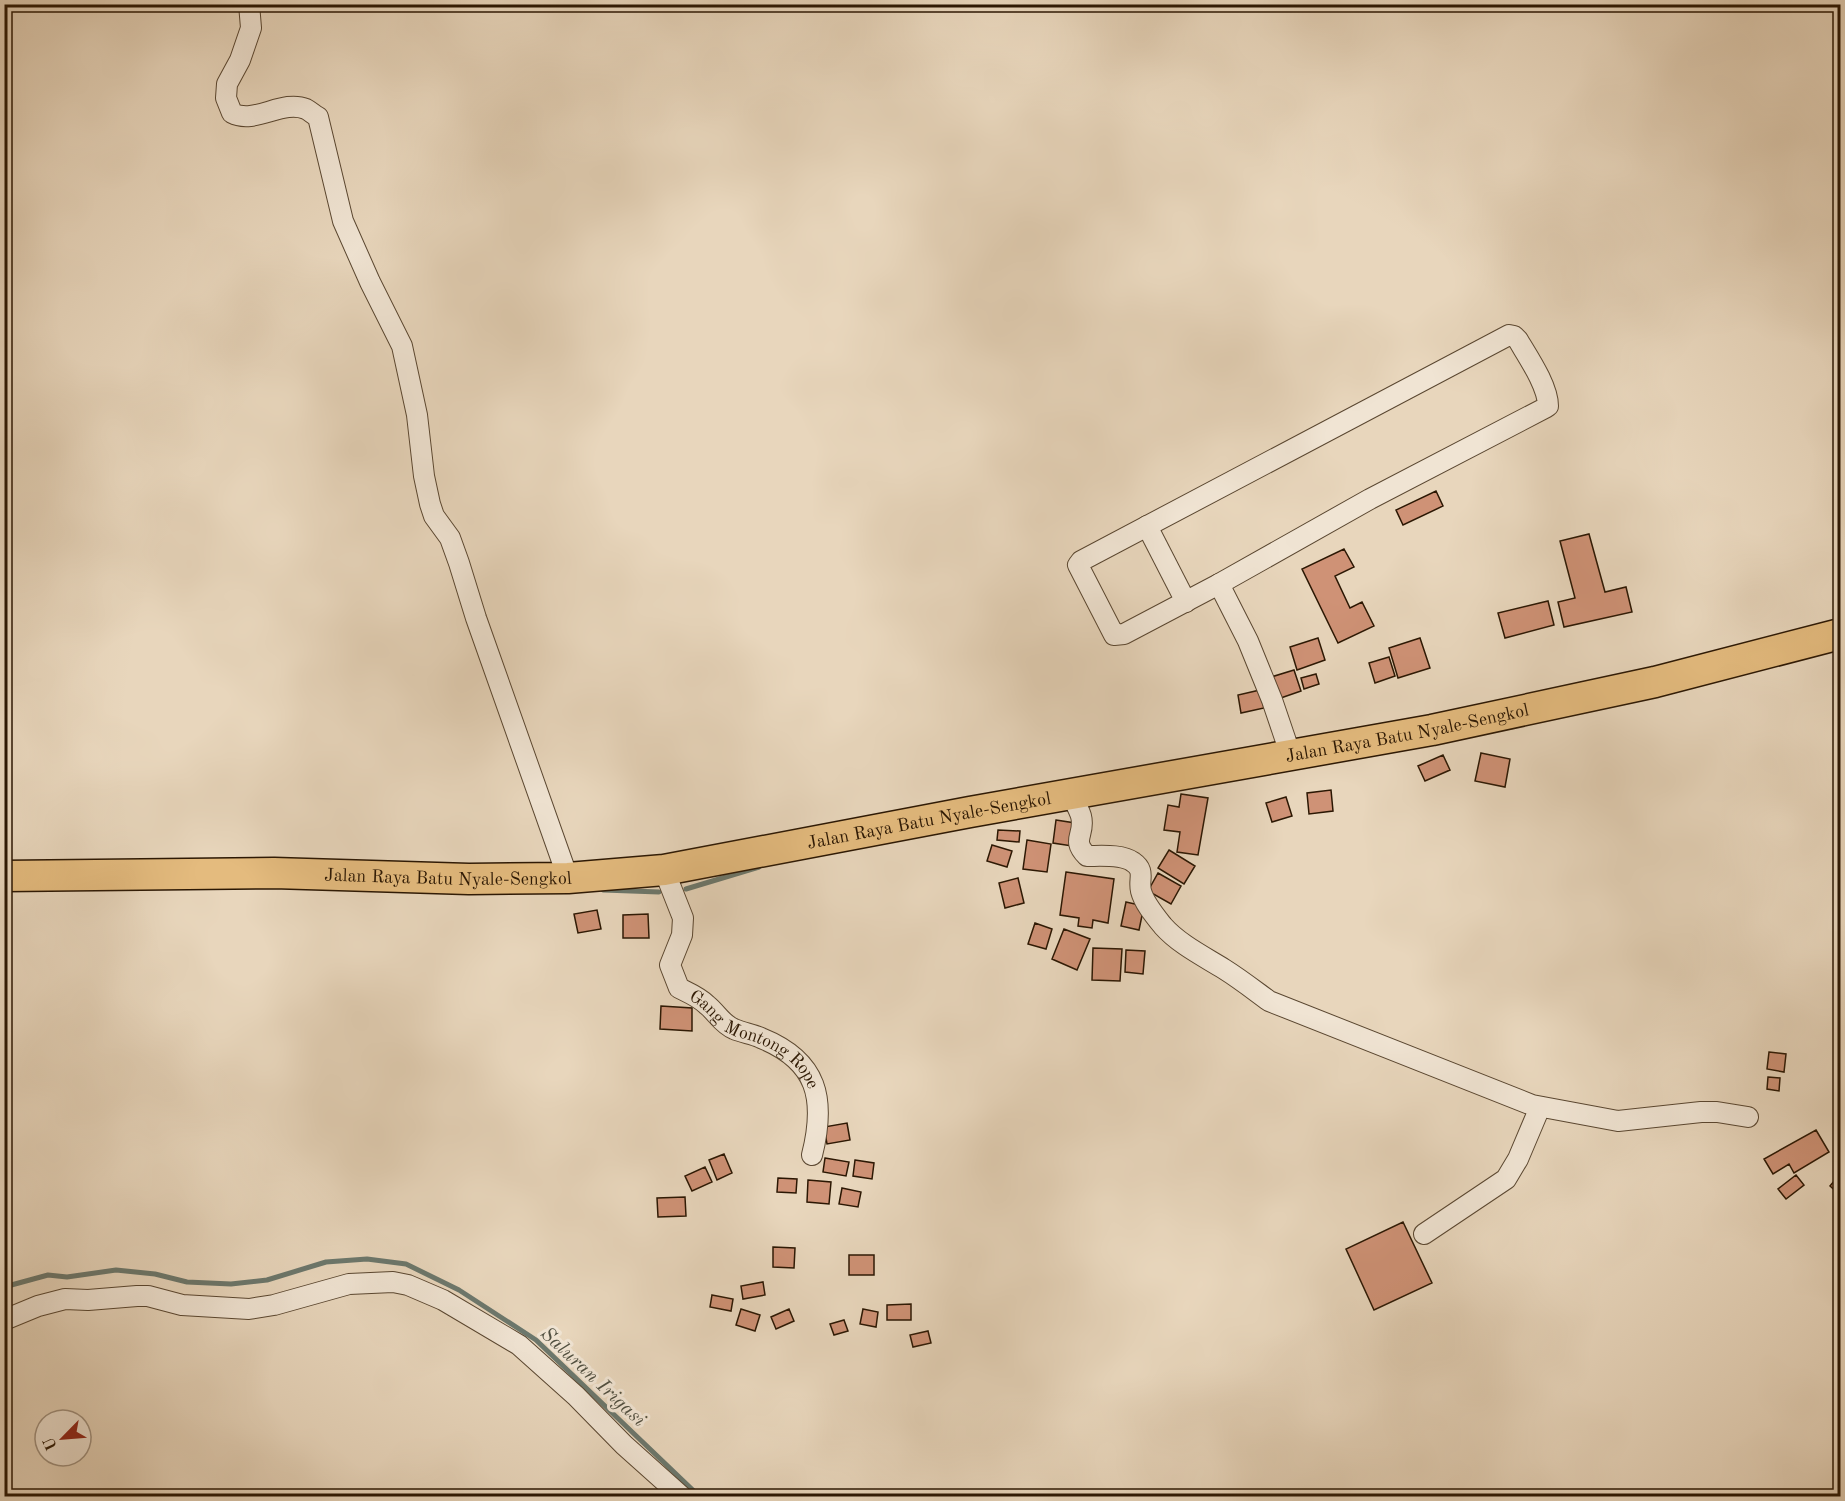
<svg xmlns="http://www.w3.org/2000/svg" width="1845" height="1501" viewBox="0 0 1845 1501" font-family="'Old Standard TT',serif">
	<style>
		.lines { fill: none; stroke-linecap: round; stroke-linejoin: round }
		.stream { stroke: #6c786d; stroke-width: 5 }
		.building { fill: #cf9276; stroke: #2b1703; stroke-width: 1.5 }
		.minor-casing { stroke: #5a4731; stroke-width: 22 }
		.primary-casing { stroke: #2b1703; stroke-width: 33 }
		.minor { stroke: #f0e4d3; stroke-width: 20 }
		.primary { stroke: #e4bb7e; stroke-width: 30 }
		.labels { text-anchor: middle; stroke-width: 6; stroke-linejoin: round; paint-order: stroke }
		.street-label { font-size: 18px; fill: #2b1703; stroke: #f0e4d3 }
		.water-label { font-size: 20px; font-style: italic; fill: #515041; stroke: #f0e4d3 }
	</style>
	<rect width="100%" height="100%" fill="#e8d6bc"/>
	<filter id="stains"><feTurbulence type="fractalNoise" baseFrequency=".00333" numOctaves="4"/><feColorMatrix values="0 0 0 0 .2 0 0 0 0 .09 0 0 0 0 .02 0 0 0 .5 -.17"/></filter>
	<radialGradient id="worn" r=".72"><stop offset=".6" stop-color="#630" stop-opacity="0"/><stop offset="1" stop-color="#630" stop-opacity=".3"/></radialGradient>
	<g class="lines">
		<!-- stream -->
		<path class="stream" d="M 686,889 L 759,867
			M 603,890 L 659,892
			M 4,1287 L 48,1275 L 67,1277 L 116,1270 L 155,1274 L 187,1282 L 231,1284 L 267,1280 L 326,1262 L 367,1259 L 406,1264 L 459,1290 L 536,1340 L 699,1496"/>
	</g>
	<!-- building -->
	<path class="building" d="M 1436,491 L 1443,506 L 1403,525 L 1396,510 Z
		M 1589,534 L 1605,592 L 1626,587 L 1632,612 L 1564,627 L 1558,602 L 1575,598 L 1560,541 Z
		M 1344,549 L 1354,567 L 1335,576 L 1350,608 L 1362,602 L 1374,626 L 1338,643 L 1302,569 Z
		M 1548,601 L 1554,625 L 1505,638 L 1498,613 Z
		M 1318,638 L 1325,660 L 1297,670 L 1290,647 Z
		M 1420,638 L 1430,668 L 1398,678 L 1389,648 Z
		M 1389,657 L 1395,676 L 1375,683 L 1369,663 Z
		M 1294,670 L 1301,691 L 1275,700 L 1268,678 Z
		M 1316,674 L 1319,684 L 1304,689 L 1301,678 Z
		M 1260,690 L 1264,708 L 1241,713 L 1238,695 Z
		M 1481,753 L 1510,759 L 1505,787 L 1475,781 Z
		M 1443,755 L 1450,770 L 1425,781 L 1418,766 Z
		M 1331,790 L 1333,811 L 1309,814 L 1307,793 Z
		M 1181,794 L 1208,798 L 1198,855 L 1177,852 L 1180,832 L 1164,830 L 1168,805 L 1179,807 Z
		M 1286,797 L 1292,816 L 1272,822 L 1266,803 Z
		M 1056,820 L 1075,823 L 1072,846 L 1053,843 Z
		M 998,830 L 1020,831 L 1019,842 L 997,840 Z
		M 1027,840 L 1051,844 L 1047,872 L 1023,869 Z
		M 992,845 L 1012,851 L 1007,867 L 987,861 Z
		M 1169,850 L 1195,866 L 1184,884 L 1158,868 Z
		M 1066,872 L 1114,879 L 1108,923 L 1093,920 L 1092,928 L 1078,926 L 1079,918 L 1060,915 Z
		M 1158,873 L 1181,886 L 1171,904 L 1148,891 Z
		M 1018,878 L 1024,903 L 1005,908 L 999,883 Z
		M 1126,902 L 1144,906 L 1139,930 L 1121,926 Z
		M 597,910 L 601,929 L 578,933 L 574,914 Z
		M 648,914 L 649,938 L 623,938 L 623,915 Z
		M 1035,923 L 1052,929 L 1046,949 L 1028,944 Z
		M 1064,929 L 1090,939 L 1077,970 L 1052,959 Z
		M 1093,948 L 1122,949 L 1120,981 L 1092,980 Z
		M 1126,950 L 1145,951 L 1143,974 L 1125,972 Z
		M 661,1006 L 692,1008 L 692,1031 L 660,1029 Z
		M 1769,1052 L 1786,1054 L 1784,1072 L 1767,1069 Z
		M 1768,1077 L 1780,1078 L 1779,1091 L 1767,1089 Z
		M 847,1123 L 850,1140 L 827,1144 L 824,1127 Z
		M 1816,1130 L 1829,1152 L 1794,1173 L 1789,1164 L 1773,1174 L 1764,1159 Z
		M 724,1154 L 732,1173 L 717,1180 L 709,1160 Z
		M 825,1158 L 849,1162 L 846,1176 L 823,1172 Z
		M 855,1160 L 874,1163 L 872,1179 L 853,1176 Z
		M 705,1167 L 712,1182 L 692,1191 L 685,1176 Z
		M 1840,1174 L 1840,1195 L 1830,1186 Z
		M 1796,1175 L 1804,1185 L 1786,1199 L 1778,1189 Z
		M 778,1178 L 797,1179 L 796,1193 L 777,1192 Z
		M 808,1180 L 831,1182 L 829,1204 L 807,1202 Z
		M 842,1188 L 861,1192 L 858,1207 L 839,1204 Z
		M 685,1197 L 686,1216 L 658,1217 L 657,1198 Z
		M 1403,1222 L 1432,1283 L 1374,1310 L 1346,1249 Z
		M 773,1247 L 795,1248 L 794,1268 L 773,1267 Z
		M 849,1255 L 874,1255 L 874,1275 L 849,1275 Z
		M 763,1282 L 765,1295 L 743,1299 L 741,1286 Z
		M 712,1295 L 733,1299 L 731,1311 L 710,1307 Z
		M 911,1304 L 911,1320 L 887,1320 L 887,1305 Z
		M 741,1309 L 760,1315 L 755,1331 L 736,1325 Z
		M 789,1309 L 794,1321 L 776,1329 L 771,1317 Z
		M 863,1309 L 878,1312 L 876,1327 L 860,1324 Z
		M 844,1320 L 848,1331 L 834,1335 L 830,1324 Z
		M 928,1331 L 931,1343 L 913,1347 L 910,1335 Z"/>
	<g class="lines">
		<defs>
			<g id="minor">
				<path d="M 249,4 L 251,28 L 240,60 L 227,84 L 226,98 L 232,113 C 255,125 282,99 306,109 C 310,111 314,115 318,117 L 343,221 L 370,282 L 402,346 L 417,415 L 424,476 L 430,504 L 434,516 L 450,538 L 459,563 L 476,618 L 568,878"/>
				<path d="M 1509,335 L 1514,336 L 1518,340 C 1528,357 1548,386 1548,406 L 1545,408 L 1370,499 L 1219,584 L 1124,634 L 1114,635 L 1078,565 L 1081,561 Z"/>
				<path d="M 1147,526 L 1186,602"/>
				<path d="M 1219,584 L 1248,641 L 1272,700 L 1291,756"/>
				<path d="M 1071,794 C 1074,801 1079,809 1081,816 C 1086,835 1070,839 1087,856 C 1101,856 1122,854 1133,862 C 1146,871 1138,879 1141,891 C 1144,903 1155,916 1163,926 C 1179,944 1203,956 1224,969 C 1240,979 1254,990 1269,1001 L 1532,1105 L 1618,1121 L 1701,1112 L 1717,1112 L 1748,1117"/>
				<path id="s1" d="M 664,870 L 683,918 L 682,935 L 670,965 L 679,988 C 689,993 699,997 707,1005 C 717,1013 722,1024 734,1029 C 743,1033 753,1034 761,1038 C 818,1061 826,1099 812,1155"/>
				<path d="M 1424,1234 L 1506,1179 L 1518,1159 L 1540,1107"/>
				<path d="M 4,1320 L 38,1306 L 65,1299 L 88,1300 L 137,1296 L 148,1296 L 182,1305 L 249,1309 L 274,1305 L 349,1284 L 393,1282 L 408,1285 L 443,1300 L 519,1345 L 576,1396 L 624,1445 L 681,1496"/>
			</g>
			<g id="primary">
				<path id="s2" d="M 4,876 L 274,873 L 469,879 L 568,878 L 664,870 L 970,812 L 1432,730 L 1655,682 L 1840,634"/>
			</g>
		</defs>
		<!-- minor casing -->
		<use href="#minor" class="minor-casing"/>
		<!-- primary casing -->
		<use href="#primary" class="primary-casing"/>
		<!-- minor -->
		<use href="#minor" class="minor"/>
		<!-- primary -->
		<use href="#primary" class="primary"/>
	</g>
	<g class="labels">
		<!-- street labels -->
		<g class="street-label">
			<text dy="6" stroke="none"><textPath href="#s2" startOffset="1416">Jalan Raya Batu Nyale-Sengkol</textPath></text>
			<text dy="6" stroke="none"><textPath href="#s2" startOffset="930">Jalan Raya Batu Nyale-Sengkol</textPath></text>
			<text dy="6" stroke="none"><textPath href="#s2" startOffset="444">Jalan Raya Batu Nyale-Sengkol</textPath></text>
			<text dy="6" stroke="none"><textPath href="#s1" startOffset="219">Gang Montong Rope</textPath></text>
		</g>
		<!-- water labels -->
		<g class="water-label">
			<text transform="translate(594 1376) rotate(43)" y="7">Saluran Irigasi</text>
		</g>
	</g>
	<!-- margin -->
	<rect width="1845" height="1501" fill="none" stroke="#e8d6bc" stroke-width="24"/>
	<rect x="6" y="6" width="1833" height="1489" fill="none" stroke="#2b1703" stroke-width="3"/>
	<rect x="12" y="12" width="1821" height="1477" fill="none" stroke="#2b1703" stroke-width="1.5"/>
	<!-- north arrow -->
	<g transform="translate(63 1438) rotate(245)"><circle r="28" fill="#f0e4d3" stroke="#a19280" stroke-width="1.5"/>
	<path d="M0-4.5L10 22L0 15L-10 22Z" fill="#8f2418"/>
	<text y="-9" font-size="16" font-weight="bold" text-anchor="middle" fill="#2b1703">U</text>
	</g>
	<rect width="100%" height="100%" filter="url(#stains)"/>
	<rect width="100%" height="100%" fill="url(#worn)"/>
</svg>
